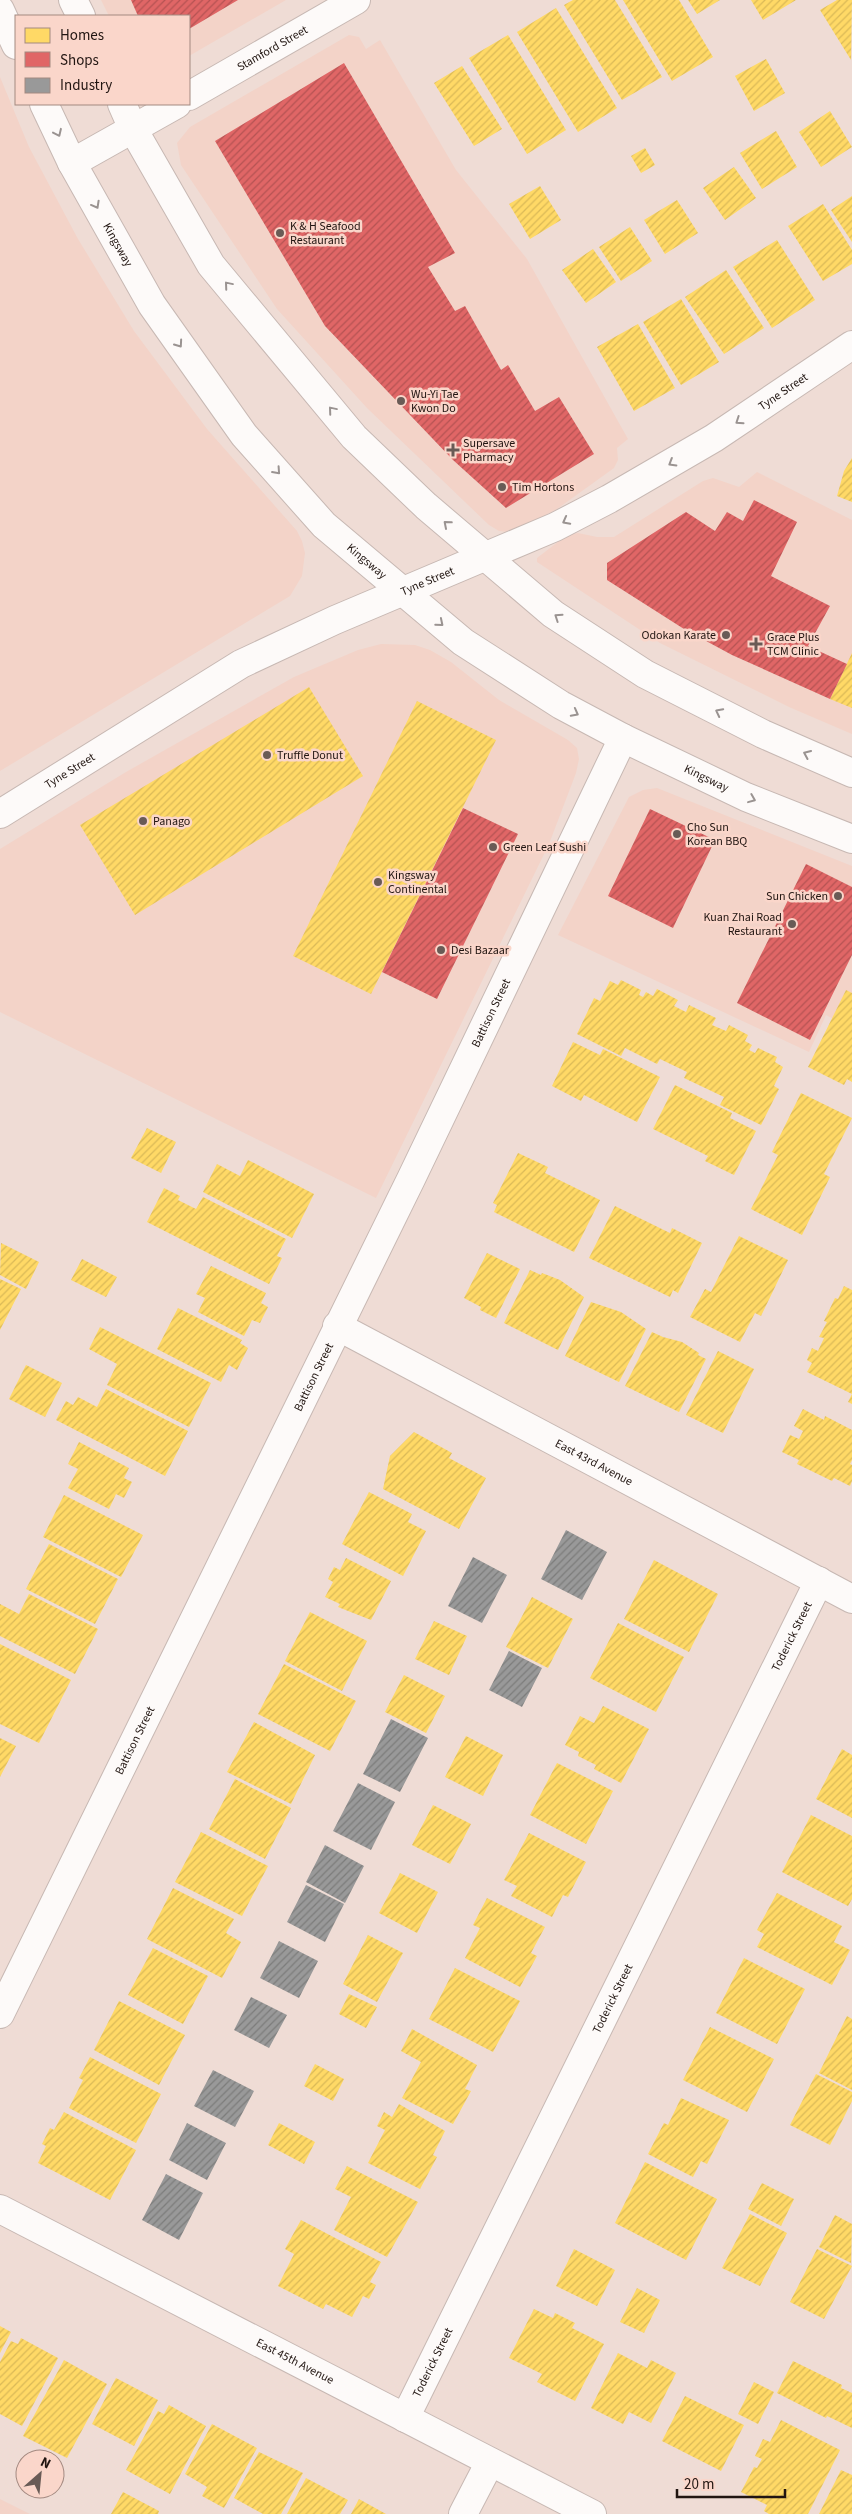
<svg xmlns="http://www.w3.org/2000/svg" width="852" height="2514" viewBox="0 0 852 2514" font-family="'Source Sans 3',sans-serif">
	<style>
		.built { fill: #f3d3c8 }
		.homes { fill: url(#homes-hatch) }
		.shops { fill: url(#shops-hatch) }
		.industry { fill: url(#industry-hatch) }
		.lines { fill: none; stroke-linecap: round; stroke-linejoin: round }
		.street-casing { stroke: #c7b8b3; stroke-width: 30 }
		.primary-casing { stroke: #c7b8b3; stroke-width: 30 }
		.street { stroke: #fdfaf9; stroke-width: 28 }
		.primary { stroke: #fdfaf9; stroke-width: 28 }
		.oneway { stroke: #9a9391 }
		.poi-dot { fill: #695b56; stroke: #fad6ca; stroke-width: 2 }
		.labels { text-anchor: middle; stroke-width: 5; stroke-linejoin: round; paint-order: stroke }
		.street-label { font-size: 12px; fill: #211511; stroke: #fad6ca }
		.poi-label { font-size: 12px; fill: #211511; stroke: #fad6ca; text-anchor: start }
	</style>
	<defs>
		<pattern id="homes-hatch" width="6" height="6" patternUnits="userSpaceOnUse" patternTransform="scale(1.25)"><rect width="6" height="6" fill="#ffd966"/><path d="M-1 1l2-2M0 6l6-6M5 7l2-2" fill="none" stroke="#dab957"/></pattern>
		<pattern id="shops-hatch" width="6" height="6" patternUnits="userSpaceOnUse" patternTransform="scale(1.25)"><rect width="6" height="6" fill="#e06666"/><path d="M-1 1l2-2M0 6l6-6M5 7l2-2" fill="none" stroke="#b55353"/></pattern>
		<pattern id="industry-hatch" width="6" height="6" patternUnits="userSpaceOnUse" patternTransform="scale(1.25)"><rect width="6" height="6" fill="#999"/><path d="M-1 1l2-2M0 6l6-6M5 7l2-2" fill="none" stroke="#7c7c7b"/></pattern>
	</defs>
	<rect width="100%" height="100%" fill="#efdcd5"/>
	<!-- built -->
	<path class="built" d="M 101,0 L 286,0 L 189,56 L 189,16 L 109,16 Z
		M 349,35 L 359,37 L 366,49 L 380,40 L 456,170 L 527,259 L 628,439 L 617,448 L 618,460 L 614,468 L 557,509 L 519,529 L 508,532 L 499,531 L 489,525 L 367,408 L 277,309 L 181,165 L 177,143 L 190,127 Z
		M 0,77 L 29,147 L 78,239 L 134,331 L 207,429 L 297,531 L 302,541 L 305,553 L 302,576 L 290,596 L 0,771 Z
		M 757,472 L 852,520 L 852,734 L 789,707 L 660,643 L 537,562 L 537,558 L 567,535 L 578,533 L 597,537 L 614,537 L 703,481 L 713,478 L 739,487 Z
		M 381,644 L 415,645 L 430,650 L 451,662 L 499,700 L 568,740 L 577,748 L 579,759 L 576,773 L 549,844 L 376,1198 L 0,1012 L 0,849 L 126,772 L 294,677 L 358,650 Z
		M 657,788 L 852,866 L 852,1029 L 826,1015 L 809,1052 L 558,935 L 629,797 L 643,790 Z
		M 0,2499 L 30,2514 L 0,2514 Z"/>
	<!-- homes -->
	<path class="homes" d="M 573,0 L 615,0 L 662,77 L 622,100 L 564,5 Z
		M 623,0 L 679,0 L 713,57 L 672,81 Z
		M 688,0 L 720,0 L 697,14 Z
		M 751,0 L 796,0 L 763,20 Z
		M 837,0 L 852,0 L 851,60 L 820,10 Z
		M 556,8 L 617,108 L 578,132 L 517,32 Z
		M 508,35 L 566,130 L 527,154 L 469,58 Z
		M 766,59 L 785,93 L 754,111 L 735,76 Z
		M 462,66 L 502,129 L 474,146 L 434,83 Z
		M 830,111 L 852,147 L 821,167 L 799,132 Z
		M 776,131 L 797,167 L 762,189 L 740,153 Z
		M 645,148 L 655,165 L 641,173 L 631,156 Z
		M 734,167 L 756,198 L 725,220 L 703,188 Z
		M 540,186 L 561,220 L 530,239 L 509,204 Z
		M 852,196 L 852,242 L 831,210 Z
		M 677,200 L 698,233 L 665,254 L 644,220 Z
		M 823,204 L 852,250 L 852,264 L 823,281 L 788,226 Z
		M 630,227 L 652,261 L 621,281 L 599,247 Z
		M 777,240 L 815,300 L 772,328 L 733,267 Z
		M 593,249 L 616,282 L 586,303 L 562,270 Z
		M 726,270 L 764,328 L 724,354 L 685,297 Z
		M 681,299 L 719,362 L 681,385 L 643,322 Z
		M 638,324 L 675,388 L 634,411 L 597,347 Z
		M 852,458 L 852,502 L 837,496 L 844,471 Z
		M 852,653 L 852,708 L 830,699 Z
		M 309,687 L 363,776 L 135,915 L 80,825 Z
		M 417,701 L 496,740 L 371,994 L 293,956 Z
		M 621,980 L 641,990 L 639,995 L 643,997 L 646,992 L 653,996 L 657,989 L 678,1000 L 674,1006 L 686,1012 L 689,1005 L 716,1018 L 712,1025 L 726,1031 L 729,1025 L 748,1035 L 745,1041 L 752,1045 L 749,1050 L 755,1053 L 758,1048 L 777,1057 L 775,1062 L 783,1067 L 774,1086 L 779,1089 L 761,1125 L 720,1105 L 724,1097 L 684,1078 L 687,1072 L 660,1059 L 657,1064 L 625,1048 L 621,1056 L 577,1034 L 594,998 L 600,1001 L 610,981 L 618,985 Z
		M 846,990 L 852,993 L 852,1082 L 847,1079 L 844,1085 L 808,1067 Z
		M 573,1042 L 600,1055 L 603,1049 L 660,1077 L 637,1122 L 584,1095 L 581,1101 L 552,1086 Z
		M 675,1085 L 732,1113 L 730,1118 L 756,1131 L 734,1175 L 705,1161 L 708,1156 L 653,1129 Z
		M 801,1093 L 852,1118 L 824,1174 L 830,1177 L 802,1235 L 751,1209 L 778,1155 L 772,1152 Z
		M 147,1128 L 176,1142 L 161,1173 L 131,1158 Z
		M 518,1153 L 548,1167 L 545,1173 L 600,1200 L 574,1252 L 494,1212 L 497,1205 L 493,1203 Z
		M 248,1160 L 314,1194 L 292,1238 L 203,1192 L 217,1164 L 240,1176 Z
		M 164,1188 L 180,1196 L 178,1200 L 196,1209 L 203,1197 L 286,1239 L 277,1256 L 282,1258 L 269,1284 L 147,1222 Z
		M 615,1206 L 670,1233 L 672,1228 L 702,1243 L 678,1293 L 673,1290 L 670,1297 L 589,1258 Z
		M 739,1236 L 788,1260 L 761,1316 L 755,1313 L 740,1342 L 690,1317 L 705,1289 L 711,1292 Z
		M 1,1243 L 39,1262 L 26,1289 L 0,1275 Z
		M 487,1253 L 520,1269 L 496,1318 L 480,1310 L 481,1307 L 464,1298 Z
		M 82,1259 L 117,1277 L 106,1297 L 71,1280 Z
		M 211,1266 L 266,1293 L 261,1303 L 268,1307 L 260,1323 L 252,1320 L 244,1336 L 198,1312 L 205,1298 L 196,1294 Z
		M 530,1270 L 541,1275 L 542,1273 L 560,1280 L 584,1297 L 558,1350 L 504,1323 Z
		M 0,1279 L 21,1289 L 0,1330 Z
		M 844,1286 L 852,1290 L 852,1404 L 848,1402 L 852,1394 L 807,1372 L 812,1363 L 807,1360 L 812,1348 L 818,1351 L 824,1338 L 819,1337 L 827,1322 L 824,1321 L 835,1298 L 838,1299 Z
		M 591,1302 L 621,1312 L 646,1329 L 619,1382 L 565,1356 Z
		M 178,1308 L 242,1340 L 240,1343 L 248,1348 L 237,1370 L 229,1365 L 221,1382 L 157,1349 Z
		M 100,1327 L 211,1383 L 189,1427 L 107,1385 L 117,1364 L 89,1349 Z
		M 652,1332 L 663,1337 L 682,1342 L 699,1353 L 698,1355 L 706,1359 L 679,1412 L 625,1386 Z
		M 718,1351 L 754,1369 L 723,1433 L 686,1415 Z
		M 26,1365 L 62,1383 L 45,1417 L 9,1399 Z
		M 106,1389 L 188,1431 L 165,1476 L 56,1420 L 66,1401 L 73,1405 L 78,1397 L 97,1407 Z
		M 803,1409 L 824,1420 L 825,1416 L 852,1430 L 852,1460 L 850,1464 L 852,1465 L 852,1481 L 850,1486 L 834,1478 L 832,1481 L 797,1464 L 799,1460 L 782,1452 L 790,1435 L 799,1439 L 803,1431 L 794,1426 Z
		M 414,1432 L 452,1453 L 449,1458 L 486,1478 L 459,1529 L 383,1489 L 390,1456 Z
		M 79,1442 L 129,1468 L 124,1478 L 132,1482 L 124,1498 L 116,1494 L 109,1509 L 68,1488 L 78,1469 L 68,1464 Z
		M 369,1492 L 412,1514 L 408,1522 L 426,1531 L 403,1576 L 342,1544 Z
		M 64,1495 L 143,1535 L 121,1577 L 43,1537 Z
		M 49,1544 L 118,1579 L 95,1624 L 26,1589 Z
		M 346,1558 L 391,1581 L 371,1620 L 338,1607 L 340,1604 L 325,1597 L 333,1582 L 328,1579 L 334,1567 L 340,1570 Z
		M 654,1560 L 718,1594 L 689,1652 L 624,1619 Z
		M 29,1594 L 98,1629 L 75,1674 L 0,1636 L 0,1604 L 19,1614 Z
		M 532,1597 L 573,1619 L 548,1668 L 506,1647 Z
		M 310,1612 L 367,1641 L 342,1691 L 285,1661 Z
		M 434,1621 L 467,1636 L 449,1675 L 415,1659 Z
		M 618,1623 L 684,1657 L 656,1712 L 590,1678 Z
		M 0,1644 L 71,1680 L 39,1743 L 0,1724 Z
		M 284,1664 L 356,1701 L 330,1751 L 258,1714 Z
		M 404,1675 L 445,1696 L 426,1733 L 385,1712 Z
		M 603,1706 L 649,1729 L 621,1783 L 594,1769 L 596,1765 L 578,1756 L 579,1752 L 565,1745 L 580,1716 L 594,1723 Z
		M 254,1722 L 315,1755 L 291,1804 L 227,1772 Z
		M 466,1736 L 503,1755 L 483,1796 L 445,1777 Z
		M 0,1738 L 16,1746 L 0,1777 Z
		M 842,1749 L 852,1755 L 852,1818 L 816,1799 Z
		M 557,1763 L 613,1791 L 586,1844 L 530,1815 Z
		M 235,1779 L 291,1808 L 265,1859 L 209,1829 Z
		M 433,1805 L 471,1824 L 450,1864 L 412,1845 Z
		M 811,1815 L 852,1836 L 852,1899 L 848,1906 L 782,1872 Z
		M 201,1832 L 268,1866 L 242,1916 L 175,1882 Z
		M 529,1833 L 586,1862 L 568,1897 L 563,1895 L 552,1917 L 511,1896 L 517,1886 L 504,1880 Z
		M 400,1873 L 438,1892 L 417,1933 L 379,1913 Z
		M 173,1888 L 234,1919 L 226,1933 L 241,1942 L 222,1978 L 147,1939 Z
		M 777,1893 L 842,1926 L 834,1942 L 850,1950 L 832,1985 L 757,1947 L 764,1934 L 757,1930 Z
		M 487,1898 L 545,1927 L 531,1953 L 537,1956 L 520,1987 L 465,1958 L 480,1928 L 473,1925 Z
		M 368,1935 L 403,1953 L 377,2002 L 343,1984 Z
		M 153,1948 L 208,1976 L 183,2024 L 128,1995 Z
		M 744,1958 L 805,1989 L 777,2044 L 716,2013 Z
		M 455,1968 L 520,2001 L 493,2052 L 429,2019 Z
		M 349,1994 L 377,2007 L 366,2028 L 339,2014 Z
		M 119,2001 L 185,2035 L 159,2085 L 94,2050 Z
		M 847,2016 L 852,2019 L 852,2090 L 819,2073 Z
		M 710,2027 L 774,2059 L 747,2112 L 683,2080 Z
		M 412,2029 L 477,2065 L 465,2089 L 471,2091 L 453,2124 L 402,2098 L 421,2062 L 401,2051 Z
		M 90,2057 L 161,2094 L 136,2143 L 69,2108 L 83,2080 L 79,2078 Z
		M 315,2064 L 344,2079 L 333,2101 L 304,2086 Z
		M 816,2074 L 852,2092 L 852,2101 L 830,2145 L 790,2125 Z
		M 681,2098 L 729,2120 L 707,2164 L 701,2161 L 693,2177 L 648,2154 L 664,2123 L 668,2125 Z
		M 399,2104 L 445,2131 L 433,2155 L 437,2157 L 420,2189 L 368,2163 L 385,2130 L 377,2126 L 384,2112 L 392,2117 Z
		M 64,2112 L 136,2150 L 110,2200 L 38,2163 L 46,2146 L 42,2144 L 50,2128 L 54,2130 Z
		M 279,2123 L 315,2142 L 304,2164 L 268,2145 Z
		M 645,2162 L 717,2199 L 686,2260 L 615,2223 Z
		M 347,2166 L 418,2202 L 387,2257 L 334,2230 L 351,2197 L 335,2189 Z
		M 762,2183 L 794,2199 L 781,2226 L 748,2209 Z
		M 750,2214 L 787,2233 L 760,2286 L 722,2268 Z
		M 835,2215 L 852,2224 L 851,2263 L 819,2247 Z
		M 301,2220 L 381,2262 L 370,2282 L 376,2285 L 369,2299 L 363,2296 L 352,2317 L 326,2304 L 323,2309 L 278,2286 L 294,2254 L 285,2249 Z
		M 574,2249 L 615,2270 L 597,2306 L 556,2286 Z
		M 817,2249 L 852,2266 L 824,2319 L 790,2302 Z
		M 637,2288 L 660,2300 L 644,2333 L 620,2322 Z
		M 534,2309 L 553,2318 L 555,2313 L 575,2323 L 572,2328 L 604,2344 L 575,2401 L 537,2382 L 542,2374 L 509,2358 Z
		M 0,2326 L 11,2332 L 0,2353 Z
		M 21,2338 L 58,2358 L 22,2426 L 0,2414 L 0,2362 L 11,2341 L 18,2344 Z
		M 618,2353 L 647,2368 L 651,2360 L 676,2373 L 651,2423 L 629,2412 L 623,2424 L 591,2408 Z
		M 64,2360 L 107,2384 L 67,2458 L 23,2436 Z
		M 793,2361 L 842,2385 L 841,2388 L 852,2393 L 852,2428 L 827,2416 L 826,2418 L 777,2393 Z
		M 116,2378 L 158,2400 L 134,2446 L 92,2424 Z
		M 754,2382 L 774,2392 L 758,2424 L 738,2414 Z
		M 685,2396 L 744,2425 L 721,2471 L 662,2441 Z
		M 169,2405 L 206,2426 L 170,2494 L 126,2470 L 158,2411 L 164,2414 Z
		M 781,2420 L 840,2450 L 808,2514 L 769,2514 L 764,2511 L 767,2505 L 741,2492 L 754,2467 L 757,2468 L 762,2459 L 755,2456 L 763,2439 L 770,2442 Z
		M 212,2424 L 257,2448 L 224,2508 L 202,2496 L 207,2487 L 185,2474 Z
		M 259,2452 L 303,2473 L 281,2514 L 263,2514 L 234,2498 Z
		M 841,2470 L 852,2475 L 852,2514 L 819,2514 Z
		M 306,2478 L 348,2500 L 340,2514 L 287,2514 Z
		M 123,2492 L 159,2511 L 158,2514 L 111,2514 Z
		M 359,2499 L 386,2514 L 351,2514 Z"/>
	<!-- shops -->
	<path class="shops" d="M 131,0 L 238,0 L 189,29 L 189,16 L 138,16 Z
		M 344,63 L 455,253 L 428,267 L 455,311 L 465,306 L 501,370 L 508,365 L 535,411 L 559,397 L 594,454 L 506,508 L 453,460 L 325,326 L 215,141 Z
		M 754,500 L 797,522 L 771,576 L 830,606 L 808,646 L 847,664 L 830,699 L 732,655 L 684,629 L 607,580 L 607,563 L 686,512 L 715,531 L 727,512 L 743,521 Z
		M 463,808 L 518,834 L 437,999 L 382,972 Z
		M 650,809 L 715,840 L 673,928 L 608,896 Z
		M 806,864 L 852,887 L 852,955 L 810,1040 L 737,1003 Z"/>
	<!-- industry -->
	<path class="industry" d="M 566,1530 L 607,1552 L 582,1600 L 541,1579 Z
		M 473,1557 L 507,1575 L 482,1623 L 448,1606 Z
		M 509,1651 L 542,1668 L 522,1707 L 489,1690 Z
		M 391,1719 L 428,1738 L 400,1792 L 363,1774 Z
		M 358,1783 L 395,1802 L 371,1850 L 333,1831 Z
		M 325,1845 L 364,1866 L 345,1903 L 306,1882 Z
		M 306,1885 L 344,1904 L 325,1942 L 287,1922 Z
		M 279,1941 L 318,1961 L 299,1998 L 260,1978 Z
		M 251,1997 L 287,2015 L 269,2048 L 234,2030 Z
		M 213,2070 L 254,2091 L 235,2127 L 194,2106 Z
		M 187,2123 L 226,2143 L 207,2180 L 169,2160 Z
		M 166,2174 L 203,2193 L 179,2240 L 142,2220 Z"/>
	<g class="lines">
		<defs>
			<g id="street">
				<path id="s1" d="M 189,96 L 356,0"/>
				<path d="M 72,163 L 177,104"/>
				<path id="s2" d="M 0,814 L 241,664 L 335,620 L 555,527 L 609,499 L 714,438 L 852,345"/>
				<path id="s3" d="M 337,1326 L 852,1599"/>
				<path id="s4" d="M 0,2014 L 411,1179 L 623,738"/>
				<path id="s5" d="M 0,2209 L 592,2514"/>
				<path id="s6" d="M 405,2418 L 819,1581"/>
				<path d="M 463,2514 L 490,2462"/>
			</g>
			<g id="primary">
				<path d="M 73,0 L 81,16"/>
				<path d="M 0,10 L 16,45"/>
				<path id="s7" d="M 44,104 L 72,163 L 152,305 L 244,435 L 324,525 L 463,642 L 561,705 L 623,738 L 746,797 L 852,839"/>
				<path d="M 122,104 L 133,129 L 211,265 L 354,437 L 426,506 L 553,614 L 645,674 L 763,734 L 852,773"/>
			</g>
		</defs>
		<!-- street casing -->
		<use href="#street" class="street-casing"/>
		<!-- primary casing -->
		<use href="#primary" class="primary-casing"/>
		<!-- street -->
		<use href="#street" class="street"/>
		<!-- primary -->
		<use href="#primary" class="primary"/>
	</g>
	<!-- one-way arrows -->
	<defs><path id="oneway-chevron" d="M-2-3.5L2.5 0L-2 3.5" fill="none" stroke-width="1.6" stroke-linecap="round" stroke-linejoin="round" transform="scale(1.25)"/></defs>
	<g class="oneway">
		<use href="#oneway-chevron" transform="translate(58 133) rotate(65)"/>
		<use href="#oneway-chevron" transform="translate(96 205) rotate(61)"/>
		<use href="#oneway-chevron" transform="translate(228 285) rotate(-130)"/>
		<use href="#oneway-chevron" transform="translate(179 344) rotate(55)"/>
		<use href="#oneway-chevron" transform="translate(332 410) rotate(-130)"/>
		<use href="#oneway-chevron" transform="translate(739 421) rotate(146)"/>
		<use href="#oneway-chevron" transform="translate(672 463) rotate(149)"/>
		<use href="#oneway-chevron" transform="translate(277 471) rotate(48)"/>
		<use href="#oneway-chevron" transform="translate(566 521) rotate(152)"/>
		<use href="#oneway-chevron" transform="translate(447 524) rotate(-139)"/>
		<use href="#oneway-chevron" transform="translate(558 617) rotate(-146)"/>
		<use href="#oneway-chevron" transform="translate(440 623) rotate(40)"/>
		<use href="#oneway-chevron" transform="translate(719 712) rotate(-153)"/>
		<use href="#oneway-chevron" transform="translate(575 713) rotate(28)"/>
		<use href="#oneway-chevron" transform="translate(807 754) rotate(-156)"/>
		<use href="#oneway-chevron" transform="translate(752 799) rotate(22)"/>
	</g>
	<!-- markers -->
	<g class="poi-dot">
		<circle cx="280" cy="233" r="5"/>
		<circle cx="401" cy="401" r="5"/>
		<path d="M450.5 442.5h5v5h5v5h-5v5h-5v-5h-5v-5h5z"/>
		<circle cx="502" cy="487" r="5"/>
		<circle cx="726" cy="635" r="5"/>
		<path d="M753.5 636.5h5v5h5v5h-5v5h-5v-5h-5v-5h5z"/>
		<circle cx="267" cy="755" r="5"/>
		<circle cx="143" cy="821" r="5"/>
		<circle cx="677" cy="834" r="5"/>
		<circle cx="493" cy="847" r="5"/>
		<circle cx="378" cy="882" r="5"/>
		<circle cx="838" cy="896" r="5"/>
		<circle cx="792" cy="924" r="5"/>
		<circle cx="441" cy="950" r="5"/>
	</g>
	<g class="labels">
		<!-- street labels -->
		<g class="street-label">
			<text dy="4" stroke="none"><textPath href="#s1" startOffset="96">Stamford Street</textPath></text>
			<text dy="4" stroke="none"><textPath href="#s7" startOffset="159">Kingsway</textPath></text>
			<text dy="4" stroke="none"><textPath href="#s2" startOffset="892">Tyne Street</textPath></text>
			<text dy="4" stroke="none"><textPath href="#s7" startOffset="564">Kingsway</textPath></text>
			<text dy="4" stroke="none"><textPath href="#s2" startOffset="488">Tyne Street</textPath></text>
			<text dy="4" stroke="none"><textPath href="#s2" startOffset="82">Tyne Street</textPath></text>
			<text dy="4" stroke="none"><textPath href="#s7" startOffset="969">Kingsway</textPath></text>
			<text dy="4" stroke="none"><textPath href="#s4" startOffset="1115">Battison Street</textPath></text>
			<text dy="4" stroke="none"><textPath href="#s4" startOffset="710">Battison Street</textPath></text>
			<text dy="4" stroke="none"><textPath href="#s3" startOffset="291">East 43rd Avenue</textPath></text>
			<text dy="4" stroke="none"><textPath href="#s6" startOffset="872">Toderick Street</textPath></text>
			<text dy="4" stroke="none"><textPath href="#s4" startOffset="305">Battison Street</textPath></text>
			<text dy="4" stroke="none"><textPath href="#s6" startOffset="468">Toderick Street</textPath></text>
			<text dy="4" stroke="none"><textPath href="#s5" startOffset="332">East 45th Avenue</textPath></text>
			<text dy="4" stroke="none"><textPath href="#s6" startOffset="62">Toderick Street</textPath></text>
		</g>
		<!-- poi labels -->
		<g class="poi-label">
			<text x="290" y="230">K &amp; H Seafood<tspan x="290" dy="14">Restaurant</tspan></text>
			<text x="411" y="398">Wu-Yi Tae<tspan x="411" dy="14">Kwon Do</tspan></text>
			<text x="463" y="447">Supersave<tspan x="463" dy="14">Pharmacy</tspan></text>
			<text x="512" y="491">Tim Hortons</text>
			<text x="716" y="639" text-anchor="end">Odokan Karate</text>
			<text x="767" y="641">Grace Plus<tspan x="767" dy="14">TCM Clinic</tspan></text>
			<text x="277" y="759">Truffle Donut</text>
			<text x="153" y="825">Panago</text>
			<text x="687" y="831">Cho Sun<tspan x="687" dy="14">Korean BBQ</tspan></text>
			<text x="503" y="851">Green Leaf Sushi</text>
			<text x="388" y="879">Kingsway<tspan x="388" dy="14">Continental</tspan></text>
			<text x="828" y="900" text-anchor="end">Sun Chicken</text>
			<text x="782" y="921" text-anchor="end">Kuan Zhai Road<tspan x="782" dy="14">Restaurant</tspan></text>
			<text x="451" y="954">Desi Bazaar</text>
		</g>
	</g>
	<!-- legend -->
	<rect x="15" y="15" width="175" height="90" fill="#fad6ca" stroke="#a38980"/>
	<rect x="25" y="28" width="25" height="15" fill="#ffd966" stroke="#a38980"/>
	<text x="60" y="40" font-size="15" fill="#211511">Homes</text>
	<rect x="25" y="52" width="25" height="15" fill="#e06666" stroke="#a38980"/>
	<text x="60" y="65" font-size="15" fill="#211511">Shops</text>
	<rect x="25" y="78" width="25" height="15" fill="#999999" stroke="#a38980"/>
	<text x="60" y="90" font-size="15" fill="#211511">Industry</text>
	<!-- north arrow -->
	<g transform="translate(40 2474) rotate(27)"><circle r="24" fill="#fad6ca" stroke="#a38980"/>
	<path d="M0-4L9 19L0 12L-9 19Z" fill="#695b56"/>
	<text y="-8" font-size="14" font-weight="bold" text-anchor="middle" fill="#211511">N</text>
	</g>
	<!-- scale -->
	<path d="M677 2489v8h108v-8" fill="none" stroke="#211511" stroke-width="2.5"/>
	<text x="684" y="2489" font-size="15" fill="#211511" stroke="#fad6ca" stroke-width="4" paint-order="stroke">20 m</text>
</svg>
